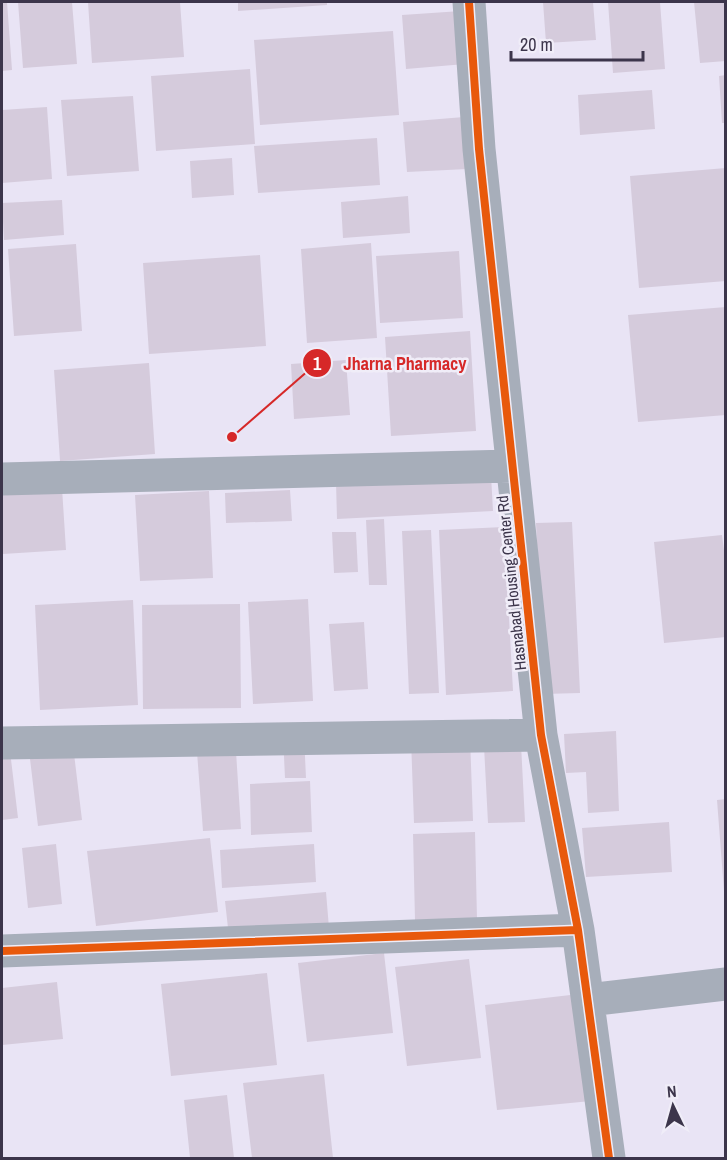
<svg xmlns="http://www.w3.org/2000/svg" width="727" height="1160" font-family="'Archivo Narrow',sans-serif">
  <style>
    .building { fill: #d5cbdc }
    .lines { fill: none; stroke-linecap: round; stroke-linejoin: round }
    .street { stroke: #a7aeba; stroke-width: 33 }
    .cycleway-casing { stroke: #f0edf8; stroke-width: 11 }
    .cycleway { stroke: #e8590c; stroke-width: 8 }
    .labels { text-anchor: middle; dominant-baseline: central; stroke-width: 5; stroke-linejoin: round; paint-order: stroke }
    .street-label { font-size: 16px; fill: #3c354b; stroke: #f0edf8 }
    .leader { fill: none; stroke: #d62828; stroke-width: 2 }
    .callout-dot { fill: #d62828; stroke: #f0edf8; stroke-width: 2 }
    .mark-label { font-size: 18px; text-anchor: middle; font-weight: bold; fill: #fff }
    .callout-label { font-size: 18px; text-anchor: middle; font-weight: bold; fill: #d62828; stroke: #f0edf8; stroke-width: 5; stroke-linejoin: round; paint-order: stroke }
  </style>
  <rect width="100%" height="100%" fill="#e9e4f5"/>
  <!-- building -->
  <path class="building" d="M2,2H7L12,70L2,71Z
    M18,2H72L77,64L23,68Z
    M88,2H180L184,57L92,63Z
    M238,2H327V5L238,11Z
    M543,2H593L596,40L546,43Z
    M608,2H660L665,69L613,73Z
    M694,2H726V61L700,63Z
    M461,11L465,64L406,69L402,15Z
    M393,31L399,115L260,125L254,40Z
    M250,69L255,144L156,151L151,76Z
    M726,75V123H722L719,76Z
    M652,90L655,129L580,135L578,95Z
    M133,96L139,171L67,176L61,100Z
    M47,107L52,179L2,183V110Z
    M464,117L467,169L407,172L403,122Z
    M377,138L380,185L258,193L254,146Z
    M232,158L234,195L192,198L190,161Z
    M726,168V281L639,288L630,176Z
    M408,196L410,233L343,238L341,202Z
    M62,200L64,235L4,240L2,203Z
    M371,243L377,338L307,343L301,249Z
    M76,244L82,331L14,336L8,249Z
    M459,251L463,318L380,323L376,256Z
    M260,255L266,346L149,354L143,263Z
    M726,307V415L638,422L628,315Z
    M470,331L476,431L391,436L385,337Z
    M346,360L350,415L294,419L291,364Z
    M149,363L155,454L60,461L54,370Z
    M491,475L493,511L337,519L336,482Z
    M62,488L66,550L3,554L2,493Z
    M290,490L292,521L226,523L225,493Z
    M209,491L213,578L140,581L135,495Z
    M384,519L387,585H369L366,520Z
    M572,522L580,693L544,694L536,523Z
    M504,527L513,691L446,695L439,530Z
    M431,530L439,693L409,694L402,531Z
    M332,532H356L358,572L334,573Z
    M722,535L726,566V637L664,643L654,542Z
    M308,599L313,701L253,704L248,602Z
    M133,600L138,705L40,710L35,605Z
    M240,604L241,708L143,709L142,605Z
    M364,622L368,689L334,691L329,624Z
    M616,731L619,811L588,813L586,772L566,773L564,734Z
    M283,735H304L306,778H285Z
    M235,736L241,829L203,831L196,739Z
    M72,737L82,820L38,826L28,742Z
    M470,737L473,821L414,823L411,739Z
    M521,744L525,822L488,823L484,746Z
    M10,751L18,818L2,820V752Z
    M310,781L312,832L251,835L250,784Z
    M726,799V891H724L717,800Z
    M669,822L672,872L586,877L582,828Z
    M475,832L477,919L415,920L413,834Z
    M210,838L218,912L96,926L87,851Z
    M56,844L62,904L28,908L22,848Z
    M314,844L316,882L222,888L220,850Z
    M326,892L329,928L229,937L225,901Z
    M384,953L393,1033L307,1042L298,963Z
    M469,959L481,1058L407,1066L395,967Z
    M267,973L277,1065L171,1076L161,984Z
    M57,982L63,1039L2,1045V988Z
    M579,994L591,1101L497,1110L485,1005Z
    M324,1074L333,1158H252L243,1083Z
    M227,1095L234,1158H190L184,1100Z"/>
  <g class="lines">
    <!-- street -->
    <path class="street" d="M469,2L479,149L541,735L578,930L609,1158
      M2,479L512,466
      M2,743L541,735
      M2,951L578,930
      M588,1000L726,984"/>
    <!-- cycleway casing -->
    <g class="cycleway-casing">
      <path id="cycleway" d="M469,2L479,149L541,735L578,930L609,1158
        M2,951L578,930"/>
    </g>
    <!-- cycleway -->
    <use href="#cycleway" class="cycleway"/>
  </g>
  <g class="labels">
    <!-- street labels -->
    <g class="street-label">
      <text transform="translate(511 583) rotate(-96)">Hasnabad Housing Center Rd</text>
    </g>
  </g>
  <!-- callouts -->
  <path class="leader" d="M232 437L317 363"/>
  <g class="callout-dot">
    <circle cx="232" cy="437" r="6"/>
    <circle cx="317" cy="363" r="15"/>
  </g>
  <g class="mark-label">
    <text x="317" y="370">1</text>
  </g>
  <g class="callout-label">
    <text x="405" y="370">Jharna Pharmacy</text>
  </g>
  <!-- border -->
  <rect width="727" height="1160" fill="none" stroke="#3c354b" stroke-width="6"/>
  <!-- north arrow -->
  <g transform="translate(673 1106) rotate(355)" stroke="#f0edf8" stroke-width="4.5" paint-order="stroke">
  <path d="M0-4.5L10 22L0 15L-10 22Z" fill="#3c354b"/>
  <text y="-9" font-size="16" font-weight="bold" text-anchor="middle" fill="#3c354b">N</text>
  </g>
  <!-- scale -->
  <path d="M511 51v9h132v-9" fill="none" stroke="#3c354b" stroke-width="3"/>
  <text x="520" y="51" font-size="18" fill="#3c354b" stroke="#f0edf8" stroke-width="4.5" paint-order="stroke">20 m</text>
</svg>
